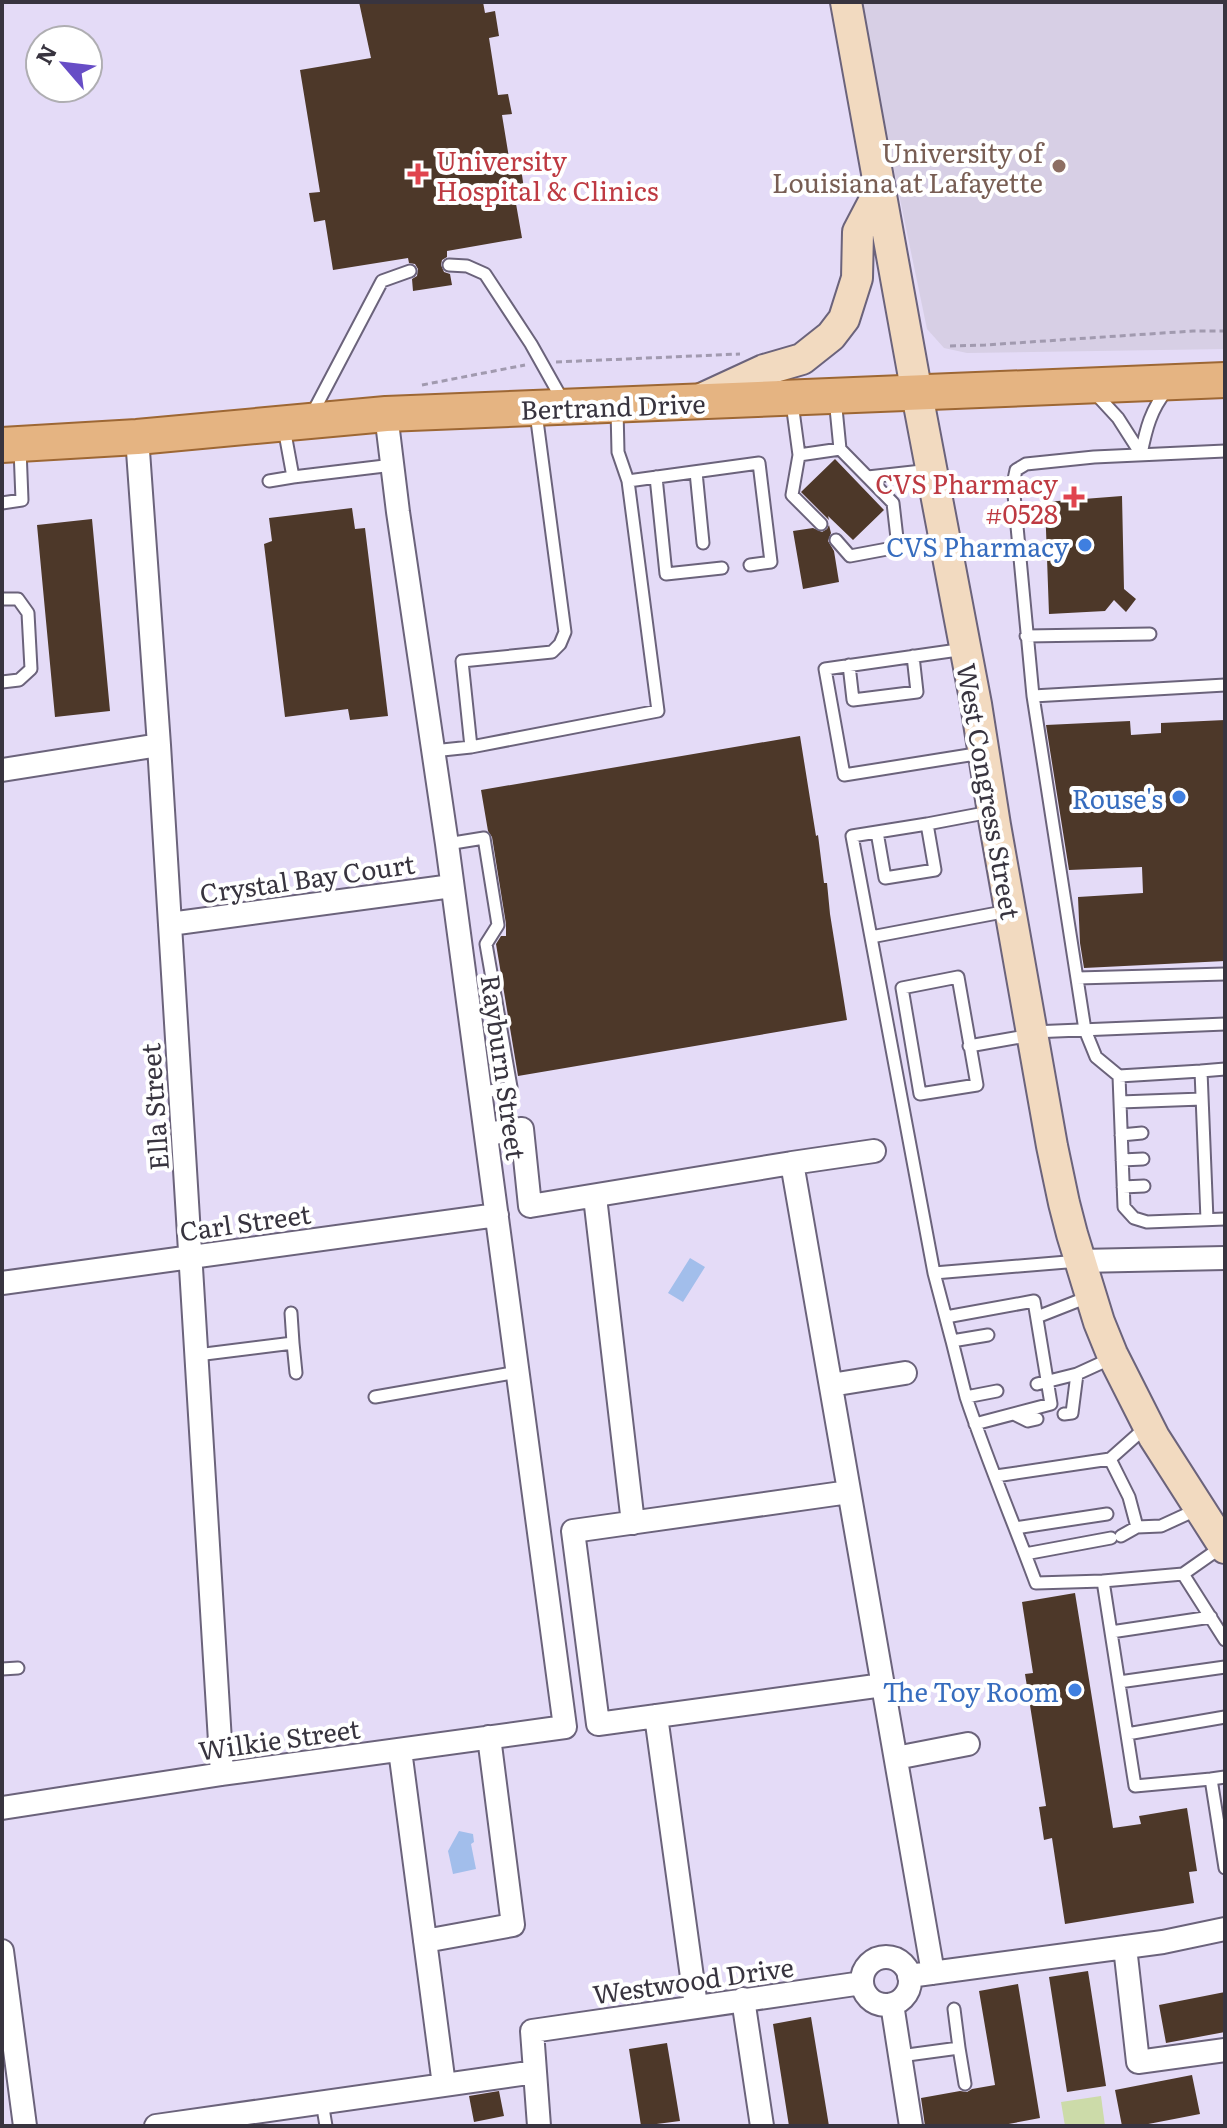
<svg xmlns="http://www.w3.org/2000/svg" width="1227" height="2128" font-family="Literata,serif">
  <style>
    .education { fill: #d7cfe5 }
    .green { fill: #ccdba9 }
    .water { fill: #a2beeb }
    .building { fill: #4d3829 }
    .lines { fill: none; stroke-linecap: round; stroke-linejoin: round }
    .lane-casing { stroke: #6b637b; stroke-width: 15 }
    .street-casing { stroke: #6b637b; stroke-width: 26 }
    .secondary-casing { stroke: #6b637b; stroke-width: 34 }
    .primary-casing { stroke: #9d6734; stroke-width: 38 }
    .path { stroke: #a19aaf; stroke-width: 3; stroke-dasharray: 6 4; stroke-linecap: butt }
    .lane { stroke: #fff; stroke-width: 11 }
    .street { stroke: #fff; stroke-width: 22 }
    .secondary { stroke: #f2dac0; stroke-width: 30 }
    .primary { stroke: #e5b482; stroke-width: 34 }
    .education-dot { fill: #8d6e63; stroke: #fff; stroke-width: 3 }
    .health-dot { fill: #e0444e; stroke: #fff; stroke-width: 3 }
    .shop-dot { fill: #3f7fe0; stroke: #fff; stroke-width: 3 }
    .labels { text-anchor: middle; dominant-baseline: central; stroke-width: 8; stroke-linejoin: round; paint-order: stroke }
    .education-label { font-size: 26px; fill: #785e54; stroke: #fff; text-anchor: end }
    .health-label { font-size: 26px; fill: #be3a42; stroke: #fff; text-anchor: start }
    .street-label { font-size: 26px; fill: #38343f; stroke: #fff }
    .shop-label { font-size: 26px; fill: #366cbe; stroke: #fff; text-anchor: end }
  </style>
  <rect width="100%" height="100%" fill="#e4dbf7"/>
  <!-- education -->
  <path class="education" d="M859,2H1225V349L967,353L944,348L927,329Z"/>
  <!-- green -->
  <path class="green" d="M1101,2096L1105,2126H1065L1061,2102Z"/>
  <!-- water -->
  <path class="water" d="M690,1258L705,1267L683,1302L668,1293Z
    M459,1831L473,1834L474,1842L471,1844L476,1869L453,1874L448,1851Z"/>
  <!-- building -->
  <path class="building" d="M359,2H483L485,13L495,11L499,36L489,38L498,95L508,94L512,114L502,115L511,170L521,168L525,196L515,198L522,238L447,251V257L442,260L441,265L444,272L450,274L452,285L413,291L412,279L417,276L418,269L415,264L409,263L408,258L333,270L325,220L314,222L309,193L320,192L300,70L371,58Z
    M835,459L884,510L853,540L828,516L829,520L801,492Z
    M1122,496L1124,589L1136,599L1126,612L1114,600L1105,611L1049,614L1045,502Z
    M352,508L355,529L365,528L388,716L350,720L348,709L285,717L264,544L272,541L269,518Z
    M92,519L110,711L55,717L37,525Z
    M829,525L831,533L828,541L834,551L839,582L803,589L793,531L813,528L822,532L827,529Z
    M1225,720V961L1084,968L1080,943L1078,897L1143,893L1142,867L1069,870L1046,725L1130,721L1131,735L1161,733V723Z
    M800,736L816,836L818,835L824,883H827L830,914L847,1020L518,1076L496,944L501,936H506V924L492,837L488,831L481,790Z
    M1075,1593L1113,1828L1141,1824L1139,1816L1187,1808L1197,1871L1189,1872L1194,1903L1065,1924L1052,1838L1044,1840L1039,1807L1046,1806L1025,1674L1033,1673L1022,1602Z
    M1088,1971L1106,2086L1067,2092L1049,1977Z
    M1018,1984L1040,2118L998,2126H925L921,2098L960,2091L967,2092L972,2089L995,2085L979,1991Z
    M1225,1992V2032L1166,2043L1159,2005Z
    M811,2017L829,2126H789L773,2024Z
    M667,2043L680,2121L641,2126L629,2049Z
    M1192,2075L1200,2114L1138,2126H1122L1115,2090Z
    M499,2091L504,2116L474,2122L469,2096Z"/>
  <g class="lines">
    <!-- lane casing -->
    <g class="lane-casing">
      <path id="lane" d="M449,265L467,266L485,274L531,344L563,401
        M1094,392L1118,418L1141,454
        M835,398L840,449
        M792,403L799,455L840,449L893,503L898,547L942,543
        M617,409L618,452L628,481L759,463L771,562L750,565
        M312,414L382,281L410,271
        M284,428L293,477L393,465
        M1225,451L1094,457L1026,464L1016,470L1013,484L1033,696L1225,685
        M1141,454C1146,429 1151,409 1167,390
        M799,455L792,495L821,524
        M696,472L703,543
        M656,477L666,574L722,568
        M868,477L931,470
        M269,481L293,477
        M2,503L22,500L20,449
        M836,540L850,556L898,547
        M2,599H18L28,613L31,669L19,680L2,682
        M1026,636L1150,634
        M965,649L825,669L844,775L982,753
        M849,665L853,700L917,692L913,656
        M1033,696L1085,1030L1096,1057L1119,1076L1124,1207L1134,1218L1147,1222L1225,1219
        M471,747L658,711L628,481
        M433,751L471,747L462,661L552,652L560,644L565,632L536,413
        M927,824L877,832L885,878L935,870L927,824L990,812
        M877,832L852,836L934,1273L1079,1261
        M447,844L484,838L498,925L486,944L511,1087L480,1093
        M871,937L1008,911
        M958,977L977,1085L920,1094L902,988Z
        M1077,978L1225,974
        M1032,1032L1225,1024
        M969,1046L1032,1035
        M1201,1071L1225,1069
        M1119,1076L1201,1071L1207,1220
        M1120,1102L1202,1099
        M1121,1135L1142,1133
        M1122,1160L1143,1159
        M1123,1187L1144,1186
        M934,1273L952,1341
        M946,1317L1034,1301L1051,1404L975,1424
        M1037,1317L1088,1297
        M988,1335L952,1341L966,1397L997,1391
        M293,1343L296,1373
        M197,1355L293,1343L291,1313
        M1037,1384L1077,1374L1112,1358
        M375,1397L518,1372
        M966,1397C987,1460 1013,1521 1036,1583L1103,1581
        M1014,1414L1028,1421L1037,1419
        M1064,1414L1072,1413L1077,1374
        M1110,1459L1129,1497L1137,1527
        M996,1476L1110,1459L1146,1427
        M1015,1528L1107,1514
        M1121,1536L1137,1527L1161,1526L1198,1509
        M1223,1546L1183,1574L1225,1640
        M1025,1554L1111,1538
        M1183,1574L1103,1581L1135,1786L1211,1779
        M1111,1632L1211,1617
        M2,1669L18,1668
        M1119,1682L1225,1667
        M1127,1734L1225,1717
        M1225,1777L1211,1779L1225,1868
        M954,2009L959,2048
        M900,2056L959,2048L965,2084
        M322,2102L326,2126"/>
    </g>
    <!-- street casing -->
    <g class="street-casing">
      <path id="street" d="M137,437L159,745L222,1774
        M2,770L159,745
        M170,924L452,886
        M486,1134L522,1129L530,1206L792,1163
        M874,1151L792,1163L933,1973
        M595,1197L633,1523
        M1080,1261L1225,1258
        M2,1283L497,1215
        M831,1385L905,1373
        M849,1492L573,1531L598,1724L883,1685
        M656,1716L696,2006
        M400,1750L444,2085
        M896,1758L968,1744
        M2,1808L222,1774L565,1727L447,844L398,512L386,414
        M425,1941L513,1925L489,1737
        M1125,1947L1138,2062L1225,2050
        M2,1951L25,2126
        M862 1981a24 24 0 1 1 48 0a24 24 0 1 1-48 0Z
        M909,1976L1163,1942L1225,1929
        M743,1999L762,2126
        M892,2004L911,2126
        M156,2126L535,2072
        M539,2126L532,2031L862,1983"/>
    </g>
    <!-- secondary casing -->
    <g class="secondary-casing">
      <path id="secondary" d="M846,2L917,394L976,704L995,825L1052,1146L1064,1203L1072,1234L1099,1322L1112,1354L1154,1437L1225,1548
        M699,400L764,370L802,359L831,336L844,319L857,278L858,232L880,190"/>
    </g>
    <!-- primary casing -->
    <g class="primary-casing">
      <path id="primary" d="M2,445L137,437L386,414L1225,380"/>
    </g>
    <!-- path -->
    <path class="path" d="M950,346L985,345L1193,331H1225
      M556,362L740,354
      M422,385L525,365"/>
    <!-- lane -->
    <use href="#lane" class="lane"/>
    <!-- street -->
    <use href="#street" class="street"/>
    <!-- secondary -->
    <use href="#secondary" class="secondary"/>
    <!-- primary -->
    <use href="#primary" class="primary"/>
  </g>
  <!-- markers -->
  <circle class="education-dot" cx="1059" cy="166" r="8"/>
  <g class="health-dot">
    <path d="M414 162h8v8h8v8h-8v8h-8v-8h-8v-8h8z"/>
    <path d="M1070 485h8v8h8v8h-8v8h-8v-8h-8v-8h8z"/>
  </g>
  <g class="shop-dot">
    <circle cx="1085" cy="545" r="8"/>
    <circle cx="1179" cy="797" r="8"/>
    <circle cx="1075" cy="1690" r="8"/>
  </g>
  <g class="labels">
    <!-- education labels -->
    <g class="education-label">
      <text x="1043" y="151">University of<tspan x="1043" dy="30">Louisiana at Lafayette</tspan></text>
    </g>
    <!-- health labels -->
    <g class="health-label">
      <text x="436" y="159">University<tspan x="436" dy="30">Hospital &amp; Clinics</tspan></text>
      <text x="1058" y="482" text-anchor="end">CVS Pharmacy<tspan x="1058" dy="30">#0528</tspan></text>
    </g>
    <!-- street labels -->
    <g class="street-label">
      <text transform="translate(613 405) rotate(-2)">Bertrand Drive</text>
      <text transform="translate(990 791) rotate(80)">West Congress Street</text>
      <text transform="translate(307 877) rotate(-8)">Crystal Bay Court</text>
      <text transform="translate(505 1067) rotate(82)">Rayburn Street</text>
      <text transform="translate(153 1107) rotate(-94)">Ella Street</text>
      <text transform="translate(245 1221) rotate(-8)">Carl Street</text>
      <text transform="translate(279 1738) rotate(-8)">Wilkie Street</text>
      <text transform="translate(693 1979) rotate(-8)">Westwood Drive</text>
    </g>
    <!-- shop labels -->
    <g class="shop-label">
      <text x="1069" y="545">CVS Pharmacy</text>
      <text x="1163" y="797">Rouse's</text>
      <text x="1059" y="1690">The Toy Room</text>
    </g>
  </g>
  <!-- border -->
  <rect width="1227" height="2128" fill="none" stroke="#38343f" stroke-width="8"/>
  <!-- north arrow -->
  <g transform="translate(64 64) rotate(298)"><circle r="38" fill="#ffffff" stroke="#afaeb2" stroke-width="2"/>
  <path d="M0-6L14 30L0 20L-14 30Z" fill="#674dc6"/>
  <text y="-12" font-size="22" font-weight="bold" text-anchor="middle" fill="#38343f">N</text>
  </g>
</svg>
